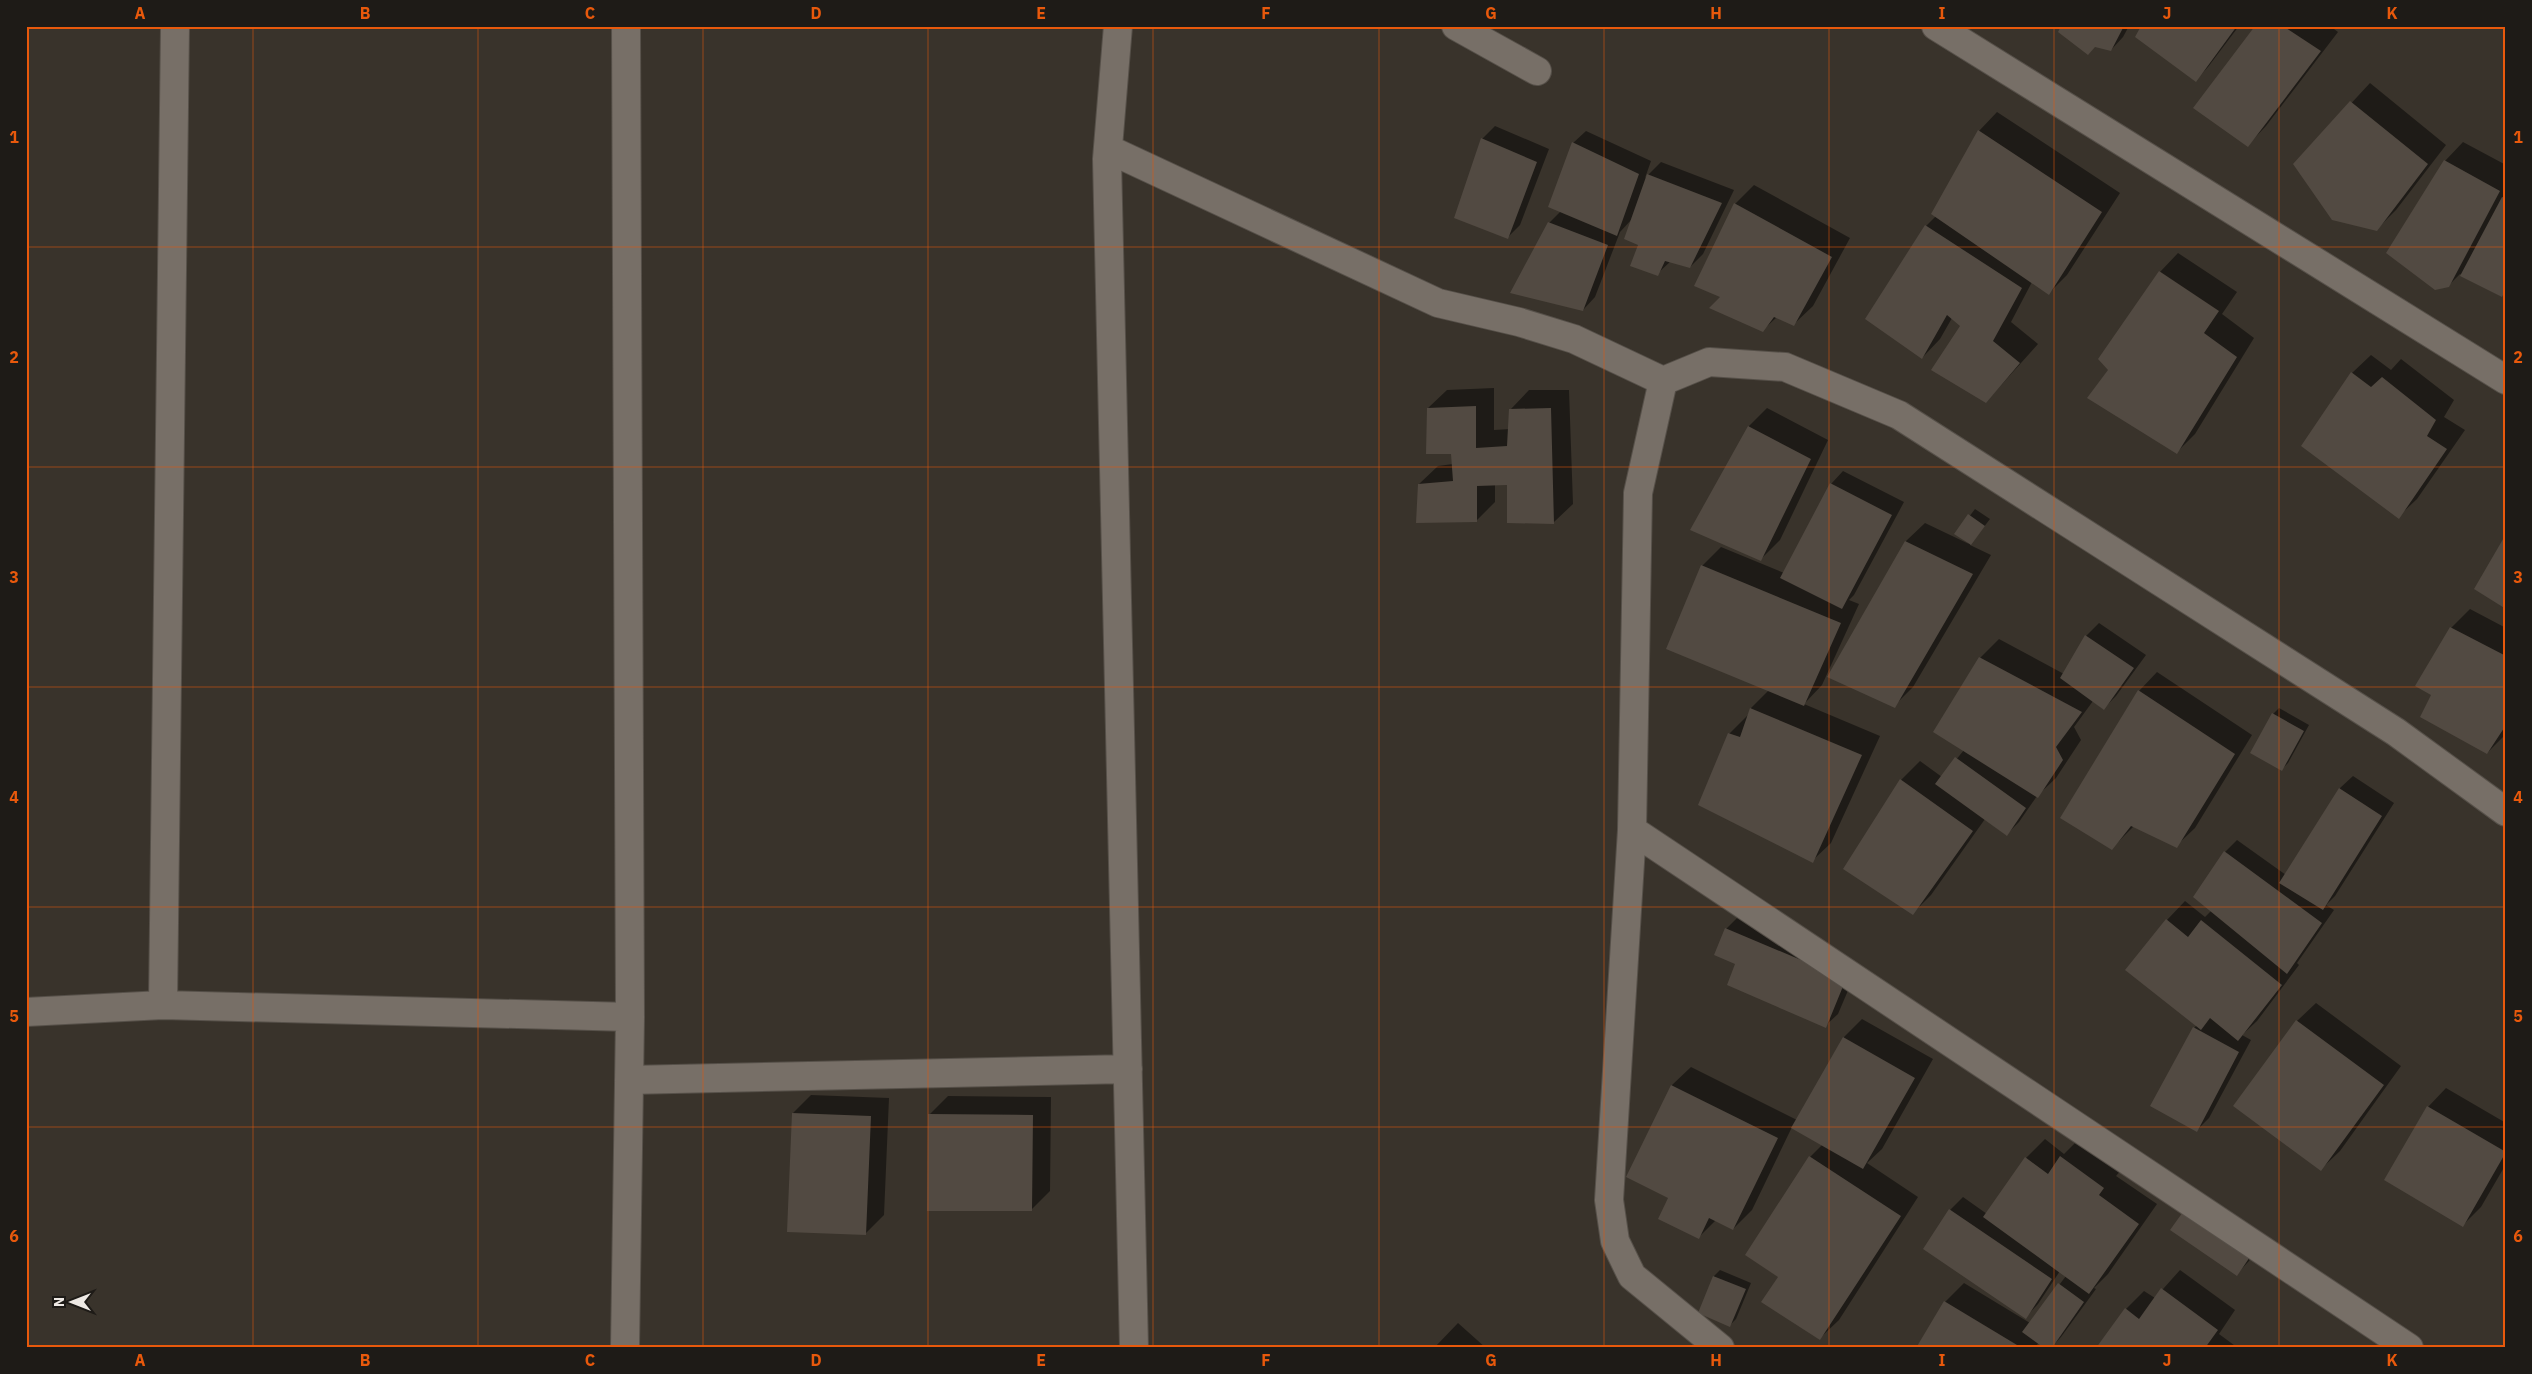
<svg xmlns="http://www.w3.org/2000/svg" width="2532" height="1374" font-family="'IBM Plex Sans',sans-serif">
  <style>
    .shadow { fill: #0007 }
    .building { fill: #524a42 }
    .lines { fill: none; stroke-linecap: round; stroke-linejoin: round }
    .minor-casing { stroke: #565049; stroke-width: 30 }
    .minor { stroke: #776f67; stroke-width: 28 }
    .grid { fill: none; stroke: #e8590c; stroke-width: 1; stroke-opacity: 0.55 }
    .neatline { fill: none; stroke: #e8590c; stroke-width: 2 }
    .grid-label { font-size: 16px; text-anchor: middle; font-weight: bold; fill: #e8590c }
  </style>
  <rect width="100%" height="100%" fill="#39332b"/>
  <!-- shadow -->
  <path class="shadow" d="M2063,26H2129L2123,37L2111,50Z
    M2142,26H2239L2208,67L2196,80Z
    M2256,26H2330L2338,32L2266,126L2248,145Z
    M2370,83L2446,145L2396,210L2377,229L2295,164Z
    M1997,112L2120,193L2067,275L2049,293L2032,282L2011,322L2038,344L1986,402L1962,326L1952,318L1940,339L1922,358L1926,226L1936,216L1979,131Z
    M1495,126L1549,149L1520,225L1508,237L1482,139Z
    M1586,131L1651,161L1645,178L1661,162L1734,190L1703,254L1690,267L1671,261L1657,274L1640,244L1632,219L1620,232L1595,297L1583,310L1549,223L1561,211L1573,143Z
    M2463,142L2506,165V291L2501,296L2460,274L2448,286L2445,161Z
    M1754,185L1850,238L1813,306L1794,324L1777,317L1763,330L1722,297L1735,204Z
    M2178,253L2237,292L2222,314L2254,338L2195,434L2176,453L2109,370L2160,272Z
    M2371,355L2391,370L2401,359L2454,400L2444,417L2465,430L2417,499L2398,517L2352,373Z
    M1494,388V430L1510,429L1511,409L1529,390H1569L1573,504L1554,522L1508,483L1495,484V502L1477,520L1419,484L1438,466L1453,464L1452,452L1428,408L1447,390Z
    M1767,408L1828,440L1780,540L1761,559L1749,426Z
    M1843,471L1904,502L1854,595L1849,600L1859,604L1822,685L1804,704L1880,736L1831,843L1812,861L1729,734L1748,715L1751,708L1769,690L1702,566L1721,547L1784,573L1831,484Z
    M1975,509L1990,519L1970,545L1991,555L1913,687L1894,706L1829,676L1906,541L1925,523L1969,544L1956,534Z
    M2470,609L2506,628V734L2487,753L2433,695L2417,686L2451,628Z
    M2099,623L2146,655L2116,696L2103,709L2093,701L2074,727L2081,740L2056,778L2037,796L2019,822L2006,835L1985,819L1931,895L1913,913L1845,869L1901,780L1920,761L1942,777L1964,750L1980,658L1999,639L2064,674L2086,636Z
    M2157,672L2252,735L2195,828L2176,846L2134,826L2112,848L2139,691Z
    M2279,708L2309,725L2288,763L2282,769L2273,714Z
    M2353,776L2394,803L2335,896L2326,905L2334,910L2297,963L2299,965L2257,1021L2242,1035L2251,1040L2209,1118L2197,1130L2194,1028L2197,1025L2167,920L2185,901L2205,917L2211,911L2225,852L2237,840L2286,875L2340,788Z
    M1739,916L1858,967L1838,1014L1825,1026L1737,964L1726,929Z
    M2316,1003L2401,1066L2340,1151L2321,1169L2297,1021Z
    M1862,1019L1933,1059L1882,1149L1867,1163L1918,1197L1839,1320L1820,1338L1779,1277L1747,1255L1810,1157L1823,1144L1792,1127L1752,1210L1733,1229L1716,1220L1698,1238L1669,1197L1628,1176L1672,1085L1691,1067L1797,1120L1844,1037Z
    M2446,1088L2506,1123V1164L2481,1207L2463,1225L2428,1107Z
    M811,1095L889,1098L884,1215L865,1234L793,1113Z
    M948,1096L1051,1097L1050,1191L1031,1210L929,1115Z
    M2045,1139L2064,1154L2079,1139L2122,1169L2116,1176L2157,1204L2108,1274L2094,1288L2096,1289L2061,1337L2051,1348L2039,1342L2035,1348H1918L1945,1302L1964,1283L2030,1323L2066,1276L2060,1271L2038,1304L2026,1317L1950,1210L1963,1197L1987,1214L2026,1158Z
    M2172,1229L2265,1238L2249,1261L2237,1274Z
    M1720,1270L1751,1283L1736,1319L1730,1325L1699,1312L1714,1276Z
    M2180,1270L2235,1310L2219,1334L2238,1348H2098L2126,1309L2144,1291L2155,1298Z
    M1458,1323L1486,1348H1434Z"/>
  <!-- building -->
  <path class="building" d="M2061,26H2124L2111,51L2095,47L2088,55L2058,32Z
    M2141,26H2237L2196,82L2135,37Z
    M2255,26H2283L2321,51L2248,147L2193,108Z
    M2350,101L2428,164L2377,231L2332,220L2293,164Z
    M1978,130L2102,212L2049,295L1931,214Z
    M1481,138L1537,162L1508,239L1454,218Z
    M1572,142L1639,174L1617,236L1548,207Z
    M2444,160L2500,191L2449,287L2435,290L2386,253Z
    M1647,174L1722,203L1690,268L1665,261L1658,276L1630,266L1638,245L1624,239Z
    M2502,197L2506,198V289L2502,297L2460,276Z
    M1734,203L1832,257L1794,326L1774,317L1763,332L1709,308L1720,297L1694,286Z
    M1548,222L1608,245L1583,311L1510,293Z
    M1925,225L2022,288L1993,341L2020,363L1986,403L1931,370L1960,326L1947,315L1922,359L1865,319Z
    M2159,271L2219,311L2204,333L2237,357L2177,454L2087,398L2108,370L2098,359Z
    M2351,372L2371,387L2382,377L2436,420L2427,436L2447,449L2399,519L2301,446Z
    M1476,406V448L1507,446L1509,409L1551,408L1554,524L1507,523V485L1477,486V522L1416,523L1418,484L1453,481L1451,454H1426L1427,408Z
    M1748,426L1811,459L1761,561L1690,530Z
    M1830,483L1892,515L1842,609L1780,578Z
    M1968,514L1985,526L1971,545L1954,534Z
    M2506,534V609L2474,589Z
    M1905,541L1973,574L1895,708L1827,677Z
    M1701,565L1841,623L1804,706L1666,649Z
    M2450,627L2506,656V725L2487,754L2420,717L2431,695L2415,686Z
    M2085,635L2134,668L2104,710L2060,678Z
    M1979,657L2082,712L2056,747L2063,760L2038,798L1933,732Z
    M2138,690L2235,754L2177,848L2131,826L2112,850L2060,818Z
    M1750,708L1862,755L1813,863L1698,805L1728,733L1740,737Z
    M2272,713L2304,731L2282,771L2250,753Z
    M1955,757L2026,808L2007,836L1935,784Z
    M1900,779L1973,831L1913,915L1843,869Z
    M2339,788L2382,816L2323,910L2279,883Z
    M2224,851L2322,923L2287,974L2193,897Z
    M2166,919L2188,937L2201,920L2282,985L2238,1041L2210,1018L2201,1030L2125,970Z
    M1725,928L1846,979L1826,1028L1727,985L1735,964L1714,955Z
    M2296,1020L2384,1085L2321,1171L2233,1106Z
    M2193,1027L2239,1052L2197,1132L2150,1106Z
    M1843,1037L1915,1078L1863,1169L1791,1128Z
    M1671,1085L1778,1138L1733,1230L1709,1218L1699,1239L1658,1219L1668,1198L1626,1177Z
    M2427,1106L2506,1152L2463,1227L2384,1180Z
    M792,1113L871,1116L866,1235L787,1232Z
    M928,1114L1033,1115L1032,1211H927Z
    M1809,1156L1901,1216L1820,1340L1761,1302L1778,1277L1745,1255Z
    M2060,1156L2104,1188L2099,1195L2139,1224L2089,1294L1983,1217L2025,1157L2048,1174Z
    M2188,1205L2254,1251L2237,1276L2170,1230Z
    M1949,1209L2052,1279L2026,1319L1923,1249Z
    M1713,1276L1746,1289L1730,1327L1698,1313Z
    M2058,1283L2084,1302L2052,1348H2044L2022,1332Z
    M2161,1288L2218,1330L2205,1348H2096L2125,1308L2139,1319Z
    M1944,1301L2022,1348H1916Z"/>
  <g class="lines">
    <!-- minor casing -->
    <g class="minor-casing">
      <path id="minor" d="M1118,26L1107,159L1134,1348
        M1456,26L1537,71
        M1936,26L2506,380
        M1108,149L1438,303L1519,322L1574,339L1663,381
        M1632,830L2409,1348
        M163,1005L175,26
        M26,1012L163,1005L630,1017
        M629,1080L1128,1069
        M625,1348L630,1017L626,26
        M1720,1348L1632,1276L1615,1241L1609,1200L1632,830L1638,493L1663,381L1709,362L1785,367L1899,415L2396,732L2506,812"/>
    </g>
    <!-- minor -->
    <use href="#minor" class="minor"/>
  </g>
  <!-- grid -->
  <path class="grid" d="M253,26V1348M478,26V1348M703,26V1348M928,26V1348M1153,26V1348M1379,26V1348M1604,26V1348M1829,26V1348M2054,26V1348M2279,26V1348M26,247H2506M26,467H2506M26,687H2506M26,907H2506M26,1127H2506"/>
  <!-- border -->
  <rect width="2532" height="1374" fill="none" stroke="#1e1b17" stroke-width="55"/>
  <!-- north arrow -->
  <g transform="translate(72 1302) rotate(270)" stroke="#1e1b17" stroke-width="4" paint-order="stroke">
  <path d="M0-4L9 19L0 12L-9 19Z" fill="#eee9e4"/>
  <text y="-8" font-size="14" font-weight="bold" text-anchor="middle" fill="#eee9e4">N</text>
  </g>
  <rect x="28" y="28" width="2476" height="1318" class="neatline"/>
  <g class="grid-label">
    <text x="140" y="19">A</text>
    <text x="365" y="19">B</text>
    <text x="590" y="19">C</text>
    <text x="816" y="19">D</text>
    <text x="1041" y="19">E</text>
    <text x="1266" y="19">F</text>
    <text x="1491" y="19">G</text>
    <text x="1716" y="19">H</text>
    <text x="1942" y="19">I</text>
    <text x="2167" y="19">J</text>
    <text x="2392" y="19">K</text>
    <text x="14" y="143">1</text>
    <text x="2518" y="143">1</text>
    <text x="14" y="363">2</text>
    <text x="2518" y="363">2</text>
    <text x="14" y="583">3</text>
    <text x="2518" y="583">3</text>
    <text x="14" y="803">4</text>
    <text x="2518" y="803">4</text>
    <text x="14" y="1022">5</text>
    <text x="2518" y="1022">5</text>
    <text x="14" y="1242">6</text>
    <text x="2518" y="1242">6</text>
    <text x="140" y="1366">A</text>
    <text x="365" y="1366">B</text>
    <text x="590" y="1366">C</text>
    <text x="816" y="1366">D</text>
    <text x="1041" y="1366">E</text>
    <text x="1266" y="1366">F</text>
    <text x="1491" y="1366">G</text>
    <text x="1716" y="1366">H</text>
    <text x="1942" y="1366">I</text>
    <text x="2167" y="1366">J</text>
    <text x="2392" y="1366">K</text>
  </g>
</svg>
